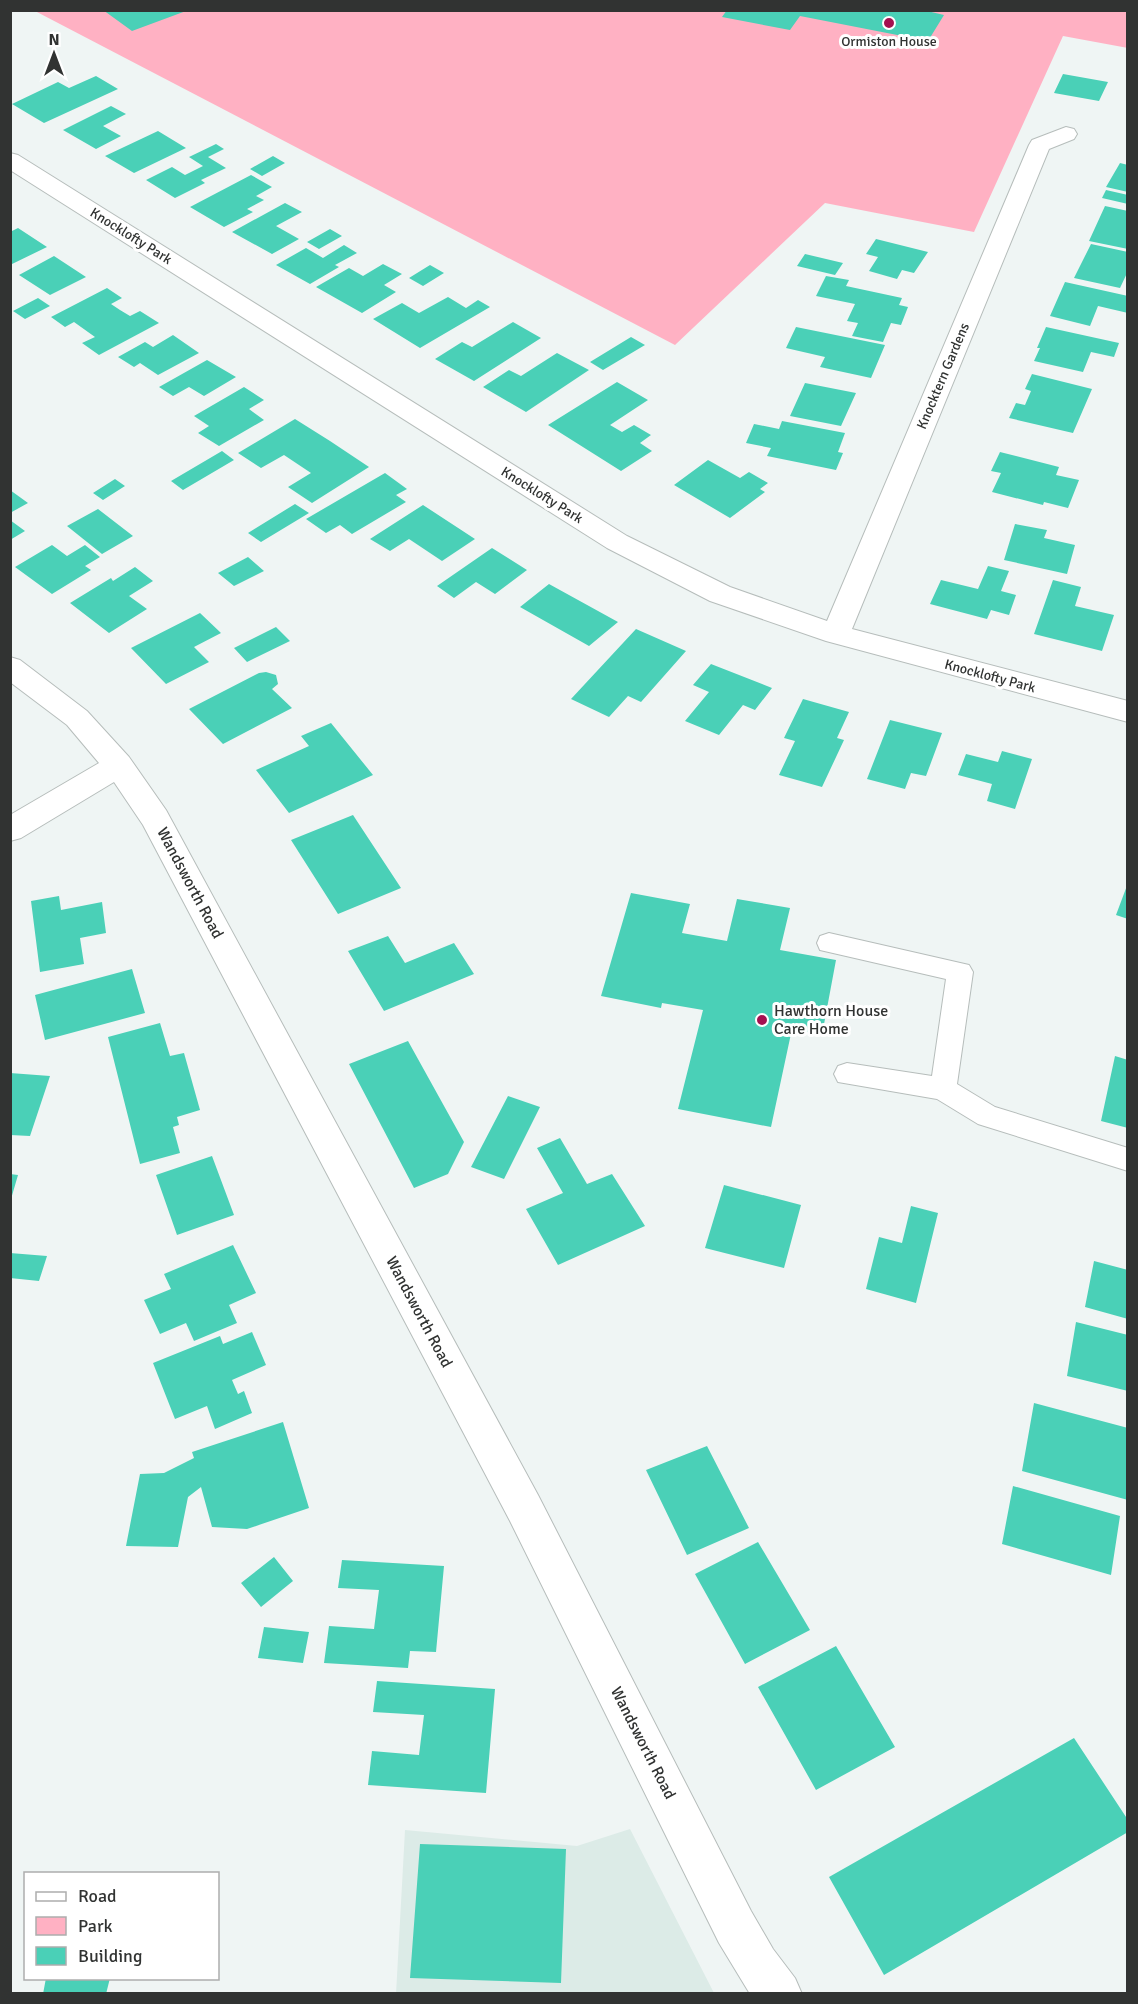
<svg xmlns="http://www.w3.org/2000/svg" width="1138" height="2004" font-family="Signika,sans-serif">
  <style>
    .built { fill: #dcebe7 }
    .green { fill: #ffb1c3 }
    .building { fill: #4ad0b7 }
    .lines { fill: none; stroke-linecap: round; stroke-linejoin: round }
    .lane-casing { stroke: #b6bdbb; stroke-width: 2 }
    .street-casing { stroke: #b6bdbb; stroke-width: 2 }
    .lane { fill: #fff; fill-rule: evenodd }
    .street { fill: #fff; fill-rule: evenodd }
    .poi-dot { fill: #a41050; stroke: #fff; stroke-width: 2 }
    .labels { text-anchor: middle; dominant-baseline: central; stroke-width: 6; stroke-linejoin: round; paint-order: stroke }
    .far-poi-label { font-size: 14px; fill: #313332; stroke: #fff }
    .far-street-label { font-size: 14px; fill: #313332; stroke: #fff }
    .street-label { font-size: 16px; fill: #313332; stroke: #fff }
    .poi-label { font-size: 16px; fill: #313332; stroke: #fff; text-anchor: start }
  </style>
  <rect width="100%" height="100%" fill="#eff5f4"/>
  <!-- built -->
  <path class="built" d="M630,1829L714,1993L396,1994L405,1830L577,1846Z"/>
  <!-- green -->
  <path class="green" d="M1127,10L1128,48L1063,36L974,232L825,203L675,345L35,11Z"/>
  <!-- building -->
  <path class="building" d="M103,10H186V11L132,31Z
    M727,10H923L944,15L928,41L800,16L790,30L722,17Z
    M1063,74L1108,82L1099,101L1054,93Z
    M96,76L118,89L44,123L12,104L58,82L69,88Z
    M111,106L126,114L103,126L121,136L96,149L63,130Z
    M158,131L186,148L134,173L105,156Z
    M216,144L224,149L208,157L226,168L201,180L205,183L175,198L146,180L172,167L185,175L203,166L189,157Z
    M273,156L285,163L262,176L250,169Z
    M1120,163L1128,165V192L1106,187Z
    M251,175L272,187L256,196L264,200L247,209L253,212L224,227L190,207Z
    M1106,190L1128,195V204L1102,198Z
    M285,203L302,212L276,226L299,239L272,254L232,232Z
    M1105,206L1128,211V249L1089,241Z
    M18,228L47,247L10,265V232Z
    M330,229L342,236L319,249L307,242Z
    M876,239L928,252L914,273L902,270L897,279L869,271L878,257L866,254Z
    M1091,244L1128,252V271L1120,288L1074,278Z
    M344,245L357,253L335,265L339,267L310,284L276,265L306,248L323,258Z
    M805,254L843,263L835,275L797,266Z
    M54,256L86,277L50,295L19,275Z
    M383,264L402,274L384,285L396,292L362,313L316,287L349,268L363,276Z
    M430,265L444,273L423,286L409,278Z
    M826,276L849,280L846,286L902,298L899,305L908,307L901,325L891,323L883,342L852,336L858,323L847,321L855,304L816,296Z
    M1065,282L1128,296V313L1098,306L1090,326L1050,316Z
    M107,288L122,298L111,304L120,310L130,316L140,311L159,323L99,355L82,343L95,337L74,322L65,327L51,317Z
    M448,297L466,308L478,300L490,307L420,348L373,319L402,303L419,313Z
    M38,298L50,306L25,319L13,311Z
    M513,322L541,338L474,381L435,359L462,342L472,347Z
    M796,327L885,345L871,378L820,367L825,357L786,348Z
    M1046,327L1119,343L1114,357L1091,352L1083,372L1034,361L1040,348H1037Z
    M173,335L199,353L158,375L140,363L134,367L118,357L145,342L153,347Z
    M631,337L645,345L603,370L590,362Z
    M557,353L589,370L526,412L483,387L509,370L521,376Z
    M207,360L236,377L204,396L189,387L173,396L159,387Z
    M1032,374L1092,389L1073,433L1009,418L1016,403L1025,405L1031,391L1025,389Z
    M617,382L648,400L610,425L622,432L634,425L651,435L640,443L652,451L621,471L548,425Z
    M805,383L856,393L841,426L790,416Z
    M244,387L264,400L249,409L264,420L219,446L198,433L209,426L194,416Z
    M295,419L330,441L369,467L312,503L288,487L311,473L284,455L261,468L238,453Z
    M782,421L845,433L838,452L843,453L836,470L767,456L771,448L746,443L754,424L779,429Z
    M222,451L234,460L183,490L171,481Z
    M1000,452L1059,467L1056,475L1079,480L1068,508L1044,502L1043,505L992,492L1001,473L991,471Z
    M708,460L740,478L749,472L768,483L760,489L765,492L730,518L674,485Z
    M385,473L407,489L396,495L406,502L352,534L340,525L326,533L306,519Z
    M115,479L125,486L103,500L93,493Z
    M10,490L28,503L10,513Z
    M295,504L309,513L261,542L248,533Z
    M423,505L475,539L442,561L409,539L390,551L370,539Z
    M98,509L133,536L102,554L67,526Z
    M10,520L25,531L10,540Z
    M1015,524L1047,530L1044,538L1075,545L1067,574L1004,560Z
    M52,545L67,556L85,545L100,557L85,566L91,570L52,594L15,567Z
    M492,548L527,570L495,594L476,582L454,598L437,586Z
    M248,557L264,571L234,586L218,573Z
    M988,566L1009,571L1001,591L1016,595L1009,615L991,610L987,619L930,604L941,580L978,589Z
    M135,567L153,581L129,596L147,609L109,633L70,603L111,578L113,581Z
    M1053,580L1081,587L1075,606L1114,615L1102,651L1034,634Z
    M549,584L618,622L589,646L520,607Z
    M200,613L221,633L194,647L209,662L166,684L131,648Z
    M276,627L290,641L247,662L234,648Z
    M636,629L686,651L641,702L628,696L609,717L571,699Z
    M711,664L772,688L755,710L743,705L719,735L685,721L709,692L693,685Z
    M266,672L276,675L278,684L272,689L292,708L223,744L189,709L259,673Z
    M803,699L849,712L837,738L844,740L822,787L779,775L795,741L784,738Z
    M890,720L942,733L926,776L911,773L905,789L867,779Z
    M331,723L373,775L289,813L256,770L309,746L301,736Z
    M1002,751L1032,759L1015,809L987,801L992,784L958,775L966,754L998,762Z
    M353,815L401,888L338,914L291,840Z
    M1128,883V919L1116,915Z
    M631,893L690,904L682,933L727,941L737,899L790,908L780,950L836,960L822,1035L792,1029L771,1127L678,1109L703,1010L662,1003L661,1008L601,996Z
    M59,896L61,910L102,902L106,933L80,938L84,964L40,972L31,901Z
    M388,936L405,963L454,943L474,974L384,1011L348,951Z
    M132,969L145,1013L45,1040L35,995Z
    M160,1023L170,1056L184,1053L200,1110L177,1117L179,1125L173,1127L180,1153L140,1164L108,1037Z
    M408,1041L464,1142L448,1174L414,1188L349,1064Z
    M1115,1056L1128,1060V1128L1101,1121Z
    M10,1073L50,1076L30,1136L10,1135Z
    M508,1096L540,1107L504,1179L471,1167Z
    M560,1138L587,1184L612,1174L645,1226L558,1265L526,1209L563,1193L537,1148Z
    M212,1156L234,1215L177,1235L156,1175Z
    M10,1174L18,1175L11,1199H10Z
    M724,1185L801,1205L784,1268L705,1248Z
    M911,1206L938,1213L916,1303L866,1289L879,1237L902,1243Z
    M233,1245L256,1293L229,1305L237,1323L194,1341L186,1323L160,1334L144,1300L171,1289L164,1274Z
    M10,1253L47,1256L39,1281L10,1278Z
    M1094,1261L1128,1270V1319L1085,1307Z
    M1076,1322L1128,1335V1391L1067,1376Z
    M252,1332L266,1365L232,1380L238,1394L244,1391L252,1413L215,1429L207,1406L175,1419L153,1363L220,1336L223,1344Z
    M1034,1403L1128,1428V1500L1022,1471Z
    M283,1422L309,1508L247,1529L212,1527L201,1487L188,1497L178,1547L126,1546L140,1474L164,1473L194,1458L192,1452Z
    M707,1446L749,1528L687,1555L646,1470Z
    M1013,1486L1120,1516L1111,1575L1002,1544Z
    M758,1542L810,1630L745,1664L695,1574Z
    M274,1557L293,1581L261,1607L241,1583Z
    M342,1560L444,1566L436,1652L410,1651L408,1668L324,1663L329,1626L374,1629L379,1590L338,1588Z
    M264,1627L309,1632L303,1663L258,1658Z
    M836,1646L895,1747L816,1790L758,1687Z
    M377,1681L495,1689L486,1793L368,1785L372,1751L419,1755L424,1715L373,1712Z
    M1074,1738L1128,1820V1832L884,1975L829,1877Z
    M420,1844L566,1849L561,1983L410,1978Z
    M46,1978H110L106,1994H43Z"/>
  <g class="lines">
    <!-- lane casing -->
    <g class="lane-casing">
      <path id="lane" d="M829,933L969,965L973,972L957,1084L995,1107L1128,1148V1171L978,1124L937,1099L838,1082L834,1074L838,1066L847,1063L932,1076L946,979L820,950L817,943L820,936Z"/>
    </g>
    <!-- street casing -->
    <g class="street-casing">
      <path id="street" d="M1066,127L1074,129L1077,134L1074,139L1049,149L852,629L1128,701V722L826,641L710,601L607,548L10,170V153L18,155L627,536L730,587L827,621L1029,145L1032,140Z
        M10,657L20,660L87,711L129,757L166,810L538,1495L751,1911L773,1949L795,1978L802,1994H750L719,1943L510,1521L143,825L114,782L21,838L10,841V815L99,763L67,725L10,682Z"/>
    </g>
    <!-- lane -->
    <use href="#lane" class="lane"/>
    <!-- street -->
    <use href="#street" class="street"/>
  </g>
  <!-- markers -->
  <g class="poi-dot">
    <circle cx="889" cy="23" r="6"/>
    <circle cx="762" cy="1020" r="6"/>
  </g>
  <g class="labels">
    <!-- far-poi labels -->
    <g class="far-poi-label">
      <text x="889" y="41">Ormiston House</text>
    </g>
    <!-- far-street labels -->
    <g class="far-street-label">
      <text transform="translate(131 236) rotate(32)">Knocklofty Park</text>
      <text transform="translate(943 376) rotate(-67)">Knocktern Gardens</text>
      <text transform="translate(542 495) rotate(32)">Knocklofty Park</text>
      <text transform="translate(990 676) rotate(15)">Knocklofty Park</text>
    </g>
    <!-- street labels -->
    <g class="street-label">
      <text transform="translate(190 883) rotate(62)">Wandsworth Road</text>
      <text transform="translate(419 1312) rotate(62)">Wandsworth Road</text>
      <text transform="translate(643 1743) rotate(63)">Wandsworth Road</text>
    </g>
    <!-- poi labels -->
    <g class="poi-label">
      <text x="774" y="1011">Hawthorn House<tspan x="774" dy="18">Care Home</tspan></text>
    </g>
  </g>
  <!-- border -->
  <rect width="1138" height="2004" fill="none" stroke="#313332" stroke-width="24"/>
  <!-- legend -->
  <rect x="24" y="1872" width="195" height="108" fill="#ffffff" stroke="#adadad" stroke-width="1.5"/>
  <rect x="36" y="1892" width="30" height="9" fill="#ffffff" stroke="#adadad" stroke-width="1.5"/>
  <text x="78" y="1902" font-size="18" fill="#313332">Road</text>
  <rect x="36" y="1917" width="30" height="18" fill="#ffb1c3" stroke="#adadad" stroke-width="1.5"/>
  <text x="78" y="1932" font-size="18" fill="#313332">Park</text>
  <rect x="36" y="1947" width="30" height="18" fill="#4ad0b7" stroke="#adadad" stroke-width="1.5"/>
  <text x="78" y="1962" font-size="18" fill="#313332">Building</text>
  <!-- north arrow -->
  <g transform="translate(54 54)" stroke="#ffffff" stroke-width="4.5" paint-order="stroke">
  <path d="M0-4.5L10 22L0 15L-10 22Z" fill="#313332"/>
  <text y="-9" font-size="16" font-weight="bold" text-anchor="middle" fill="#313332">N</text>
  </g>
</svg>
